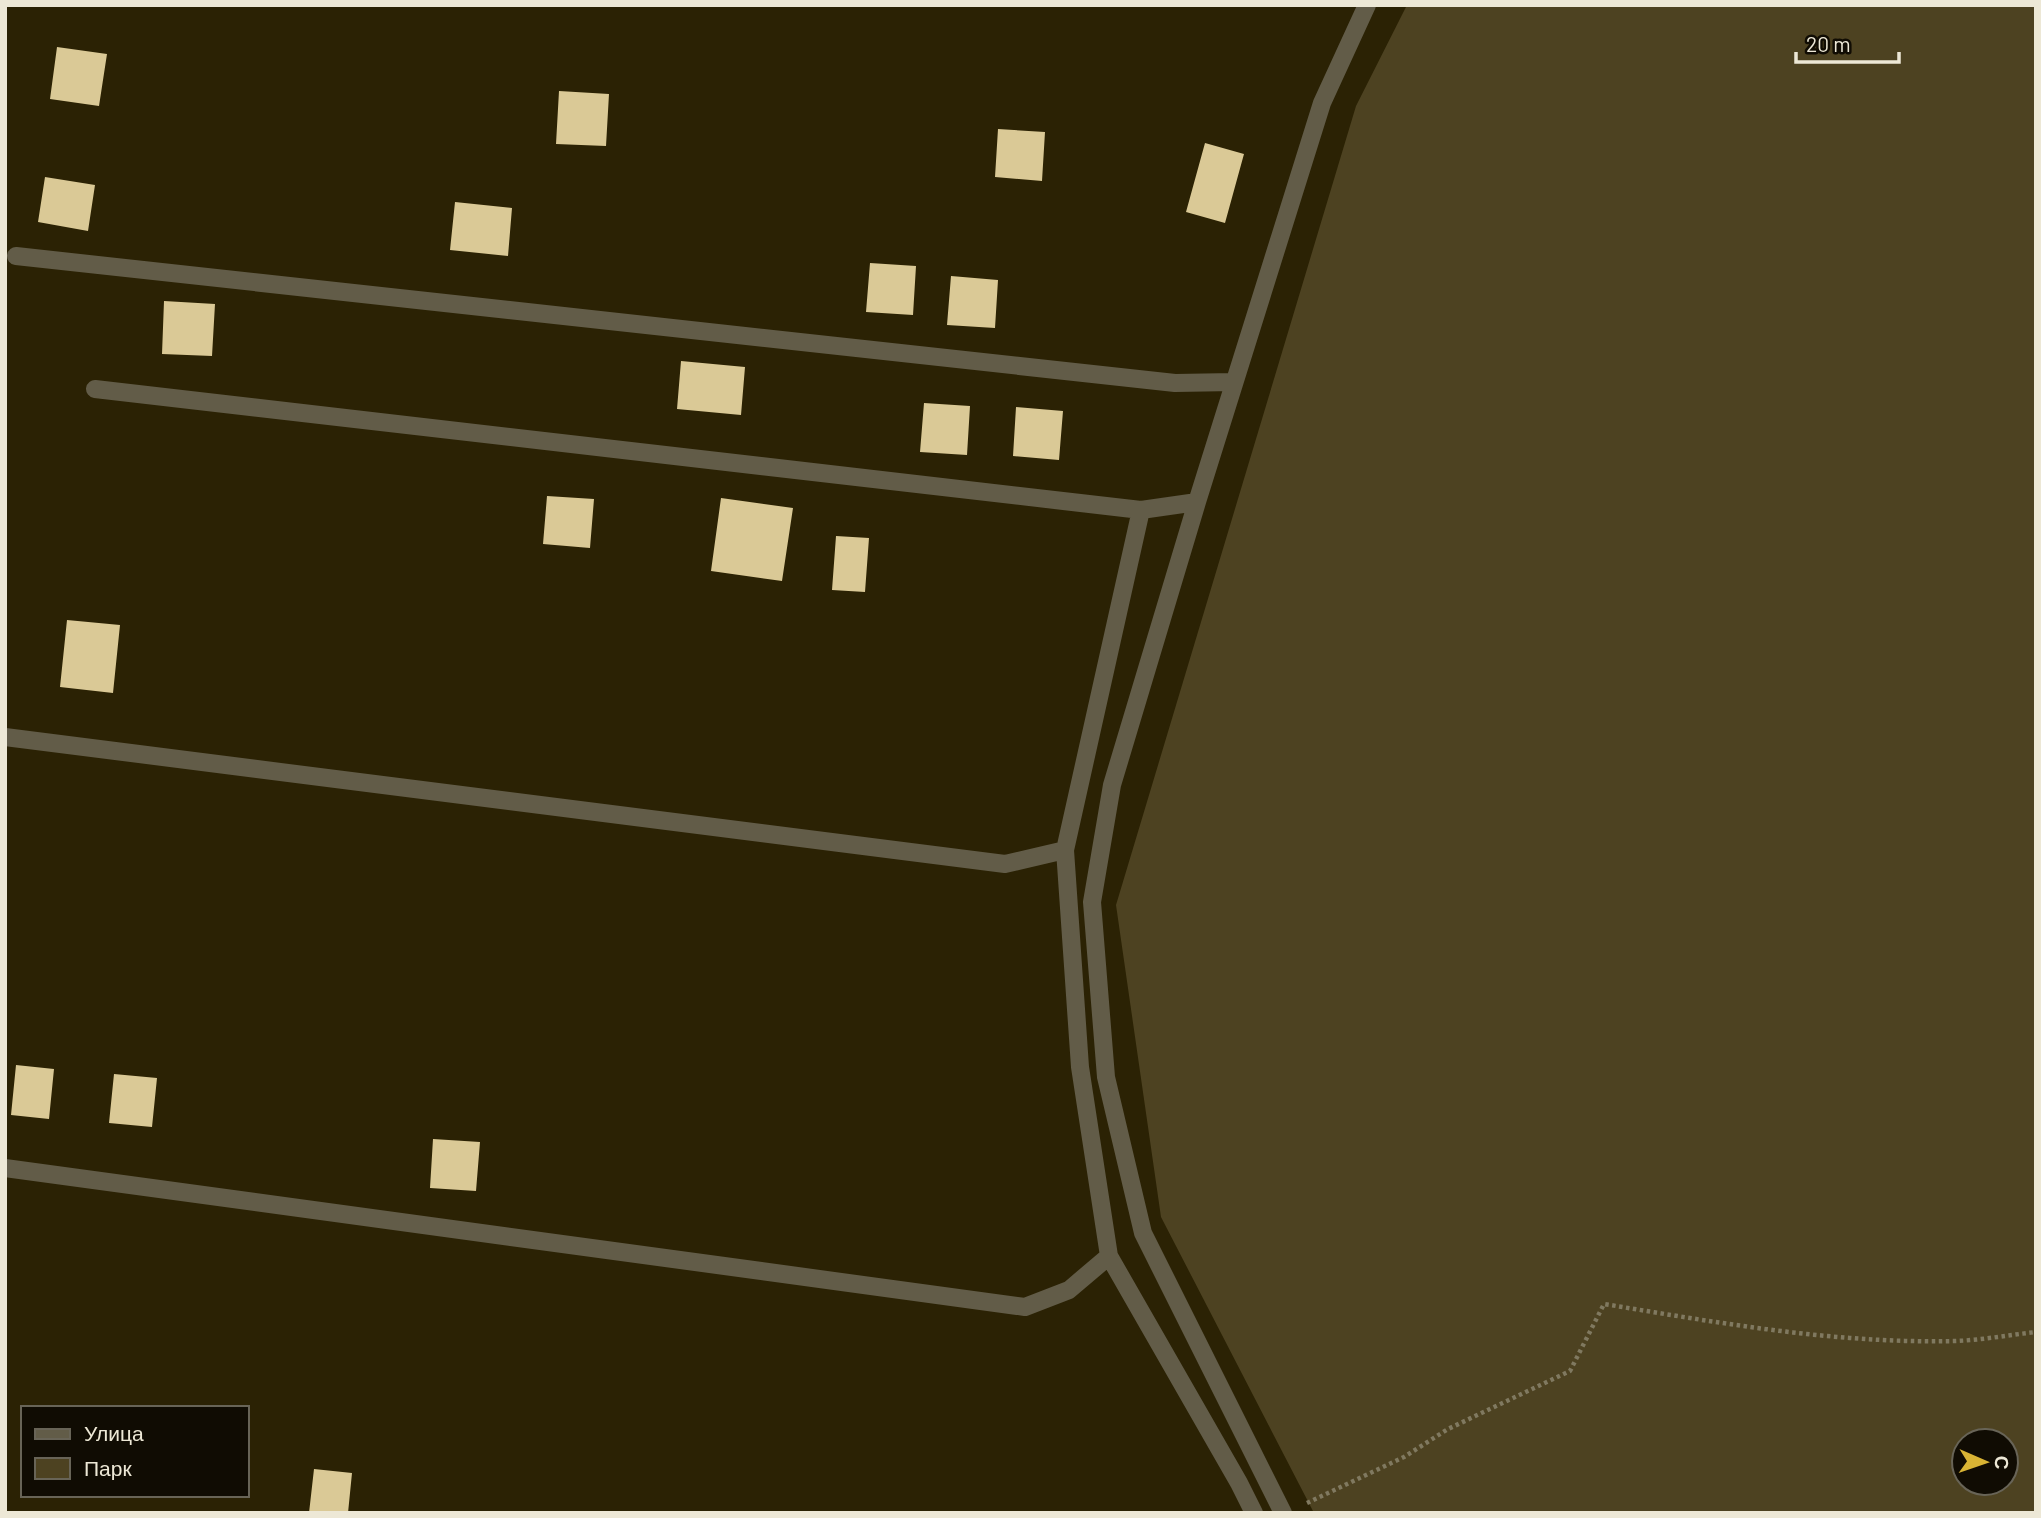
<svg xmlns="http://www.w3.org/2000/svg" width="2041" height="1518" font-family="Barlow,sans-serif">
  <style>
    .green { fill: #4d4221; fill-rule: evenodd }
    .building { fill: #dac996 }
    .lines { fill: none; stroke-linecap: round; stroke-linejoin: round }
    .path { stroke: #807960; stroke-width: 4.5; stroke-dasharray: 3.5 3.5; stroke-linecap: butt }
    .minor { stroke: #625c48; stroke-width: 18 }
  </style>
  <rect width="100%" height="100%" fill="#2b2204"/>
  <!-- green -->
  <path class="green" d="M1407,5H2036V1513H1314L1161,1217L1116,905L1356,106ZM1964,1441H2006V1483H1964Z"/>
  <!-- building -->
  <path class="building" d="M57,47L107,54L99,106L50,99Z
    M559,91L609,94L606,146L556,144Z
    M998,129L1045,132L1042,181L995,177Z
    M1205,143L1244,154L1225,223L1186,212Z
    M45,177L95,185L88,231L38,222Z
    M455,202L512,208L508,256L450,250Z
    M870,263L916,266L913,315L866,312Z
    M951,276L998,280L995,328L947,325Z
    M164,301L215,304L212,356L162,354Z
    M681,361L745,367L741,415L677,409Z
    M924,403L970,406L967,455L920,452Z
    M1016,407L1063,411L1059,460L1013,456Z
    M547,496L594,499L590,548L543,544Z
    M721,498L793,508L782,581L711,571Z
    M836,536L869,538L865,592L832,590Z
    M67,620L120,625L113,693L60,687Z
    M16,1065L54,1069L49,1119L11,1115Z
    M114,1074L157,1078L152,1127L109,1123Z
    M433,1139L480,1142L476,1191L430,1188Z
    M314,1469L352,1473L348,1513H309Z"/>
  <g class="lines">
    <!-- path -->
    <path class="path" d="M1307,1503L1404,1457L1448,1429L1570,1371L1604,1304C1720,1323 1837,1344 1956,1341C1982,1340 2009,1335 2036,1332"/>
    <!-- minor -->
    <path class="minor" d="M16,256L1175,383L1234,382
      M95,389L1141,510
      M1197,502L1141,510L1065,850L1080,1067L1109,1256L1239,1483L1254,1513
      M5,737L1005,864L1065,850
      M5,1168L1025,1307L1069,1290L1109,1256
      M1283,1513L1143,1233L1106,1077L1092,902L1112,785L1197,502L1322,103L1367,5"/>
  </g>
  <!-- border -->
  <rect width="2041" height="1518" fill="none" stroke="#ede8d6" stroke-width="14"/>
  <!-- legend -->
  <rect x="21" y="1406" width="228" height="91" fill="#100c03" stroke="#686457" stroke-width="2"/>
  <rect x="35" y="1429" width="35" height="10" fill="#625c48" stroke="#686457" stroke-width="2"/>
  <text x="84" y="1441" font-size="21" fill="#ede8d6">Улица</text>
  <rect x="35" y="1458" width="35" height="21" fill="#4d4221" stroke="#686457" stroke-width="2"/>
  <text x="84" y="1476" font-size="21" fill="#ede8d6">Парк</text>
  <!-- north arrow -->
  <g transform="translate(1985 1462) rotate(92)"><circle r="33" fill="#100c03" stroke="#686457" stroke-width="2"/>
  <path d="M0-5L12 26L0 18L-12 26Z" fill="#d9b434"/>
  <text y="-10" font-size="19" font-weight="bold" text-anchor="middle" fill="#ede8d6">С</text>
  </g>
  <!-- scale -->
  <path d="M1796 52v10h103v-10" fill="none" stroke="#ede8d6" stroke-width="3.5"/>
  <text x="1806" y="52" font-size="21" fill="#ede8d6" stroke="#100c03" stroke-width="5" paint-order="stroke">20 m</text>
</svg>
